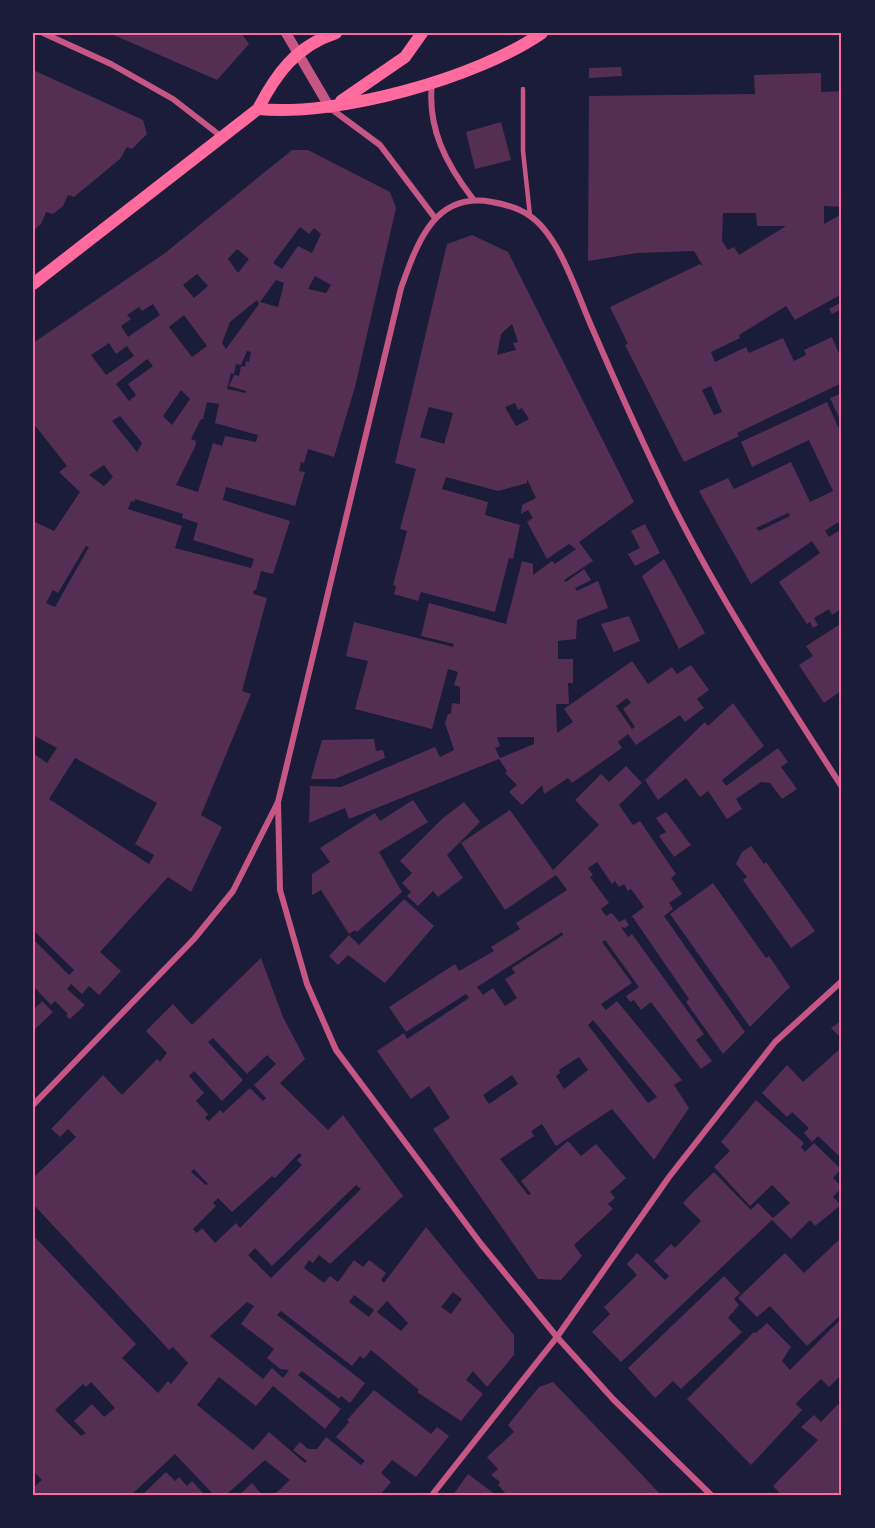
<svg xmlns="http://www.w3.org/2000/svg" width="875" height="1528" font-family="'PT Serif',serif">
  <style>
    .building { fill: #542f53; fill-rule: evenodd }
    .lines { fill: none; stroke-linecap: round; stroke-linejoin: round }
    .service { stroke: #c65784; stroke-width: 4.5 }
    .minor { stroke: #c65784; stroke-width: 6 }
    .tertiary { stroke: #c65784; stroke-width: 10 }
    .secondary { stroke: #ff6b9d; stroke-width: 12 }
    .neatline { fill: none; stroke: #ff6b9d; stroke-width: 2 }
  </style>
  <rect width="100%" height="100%" fill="#1b1b3a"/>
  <!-- building -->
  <path class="building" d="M109,33H241L249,44L217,80Z
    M621,67L622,76L589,78V68Z
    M33,70L143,120L147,134L132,149L127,147L120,159L74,197L68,195L63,206L53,214L46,212L41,224L33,231Z
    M821,73V92L842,91V207L824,206V224L842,214V294L795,320L786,306L739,335L740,338L711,352L715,362L746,347L749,353L783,338L794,361L806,355L804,350L832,337L840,356L842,355V383L737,433L739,436L684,462L625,345L628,344L610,307L700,264L703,266L694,251L637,253L588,261L589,96L755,94L754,75ZM723,213H756L757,226H786L739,255L734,247L728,250L722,241ZM711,386L722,412L714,415L702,390Z
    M501,122L511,160L475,169L466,132Z
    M292,150H308L390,192L396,208L355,387L334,457L308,449L304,463L301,462L299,471L305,472L295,506L226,487L223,500L290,521L273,574L261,571L256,590H254L253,594L267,598L242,691L251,694L201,815L222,827L191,892L168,877L100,952L121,971L99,995L89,986L82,994L71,984L67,989L85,1005L70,1019L66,1016L68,1014L55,1001L51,1005L33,986V939L69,975L74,970L33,930V753L47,763L57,748L33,735V521L54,531L80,492L59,472L67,466L33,423V343L165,253ZM300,227L309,234L314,228L321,234L312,253L298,246L282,269L273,263ZM237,249L249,259L238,273L228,259ZM197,274L208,286L194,298L183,285ZM315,276L331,285L326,293L308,289ZM276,280L284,283L278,307L260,302ZM257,300L259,304L226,349L222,343L230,322ZM153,304L160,315L128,337L121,326L131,319L127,315L139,307L142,311ZM184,315L207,346L192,357L169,327ZM109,343L116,354L127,346L134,356L106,375L91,355ZM247,351L251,352L249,362L246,361L245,367L241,366L239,376L234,375L229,386L246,391V393L227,389L231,373L234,374L236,364L241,365ZM147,359L153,366L128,384L136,395L129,401L116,384ZM181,390L190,399L172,425L163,416ZM207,402L219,404L215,423L258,435L256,442L225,436L222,446L213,443L198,492L176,485L195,447L196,441L191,439L201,419H203ZM120,416L142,443L137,452L112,421ZM104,465L113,477L104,486L89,475ZM135,499L183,514L182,518L198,523L193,540L254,559L251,568L175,548L182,526L128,509L131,501L134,502ZM86,546L89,547L55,607L46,603L53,590L58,593ZM75,758L157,803L135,844L154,855L149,864L49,799Z
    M472,235L508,252L634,502L579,542L593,561L564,580L566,582L584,569L591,580L575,588L577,591L598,581L608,608L577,620L576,639L558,641V659H573V683H568L569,704H556L557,733L573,722L564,709L632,661L648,684L672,667L677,674L691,665L709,690L697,699L704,708L685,722L680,715L636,745L628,734L618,742L622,748L572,783L568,778L544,794L542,785L522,805L509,792L517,785L505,773L507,771L499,759L349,819L345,808L309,823L310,786L341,787L435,747L440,757L454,750L445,723L448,714H451L452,703L460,704V687L454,685L458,672L448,669L432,729L355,709L368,661L346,656L354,622L453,647L454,644L421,636L429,603L506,624L522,561L533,564V575L552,561L555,564L576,549L569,544L547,559L527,522L533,518L528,510L521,514L522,505L536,498L527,479V483L498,491L446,477L442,489L488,502L485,515L520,525L513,559L509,558L495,612L421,592L418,601L394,594L396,586L393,585L407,531L400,529L416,469L395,463L447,244ZM512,324L518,342L513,343L516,350L497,355L501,334ZM515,403L518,410L522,408L529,419L516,426L505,407ZM429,407L453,413L444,444L420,437ZM627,698L631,703L623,709L635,727L632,729L616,706ZM497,737H534V744L500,758L495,748L500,746Z
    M842,302V309L832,314L829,309Z
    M842,393V419L840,420L830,398Z
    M827,402L838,427L842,425V529L838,522L825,531L829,537L838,531L842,537V608L832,615L829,609L814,618L818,625L813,628L810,622L807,624L779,582L820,553L812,541L751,584L699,491L728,478L734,489L791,462L810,502L833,491L809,440L752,467L741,442ZM788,513L790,516L759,531L756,528Z
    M645,524L660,553L635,566L628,554L640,548L631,531Z
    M664,559L705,633L679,649L642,576Z
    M629,616L640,641L614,652L601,624Z
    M842,623V690L824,703L799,665L813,656L806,646Z
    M733,703L764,746L722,780L726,786L778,748L788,762L781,767L797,789L782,799L770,783L761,782L736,799L742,809L727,819L708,791L700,797L686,778L658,800L645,780L705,722L708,726Z
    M374,739L376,751L383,750L385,758L335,779H311L322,740Z
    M626,766L642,783L619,805L633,825L640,821L676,874L671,878L682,894L669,903L673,909L664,916L745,1032L723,1054L686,1002L689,999L632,916L644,907L631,889L628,891L624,884L619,887L615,881L612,884L597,862L588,868L593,875L590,877L609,903L601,909L606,916L612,913L619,922L625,919L629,925L625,928L621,927L628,937L632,934L704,1034L696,1040L712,1061L701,1069L651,1002L641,1010L634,1000L630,1002L626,996L639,987L605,940L602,942L632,983L601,1004L606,1010L617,1001L682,1080L674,1085L689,1108L654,1160L612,1109L556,1146L542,1124L531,1131L534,1136L500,1159L528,1195L531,1194L521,1181L568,1141L581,1156L596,1144L626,1178L610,1192L615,1198L608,1204L613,1209L574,1245L582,1256L561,1280L538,1279L433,1129L450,1118L429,1086L411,1099L377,1051L404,1033L407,1039L469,998L466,994L406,1032L389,1007L455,964L459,971L494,951L491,947L520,929L516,923L567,890L556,875L505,910L461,843L510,810L553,870L599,825L575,800L601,774L609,782ZM562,932L563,935L512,968L515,973L505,979L517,998L505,1006L493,988L483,995L477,987ZM593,1020L657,1097L648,1103L588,1025ZM579,1057L588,1070L564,1089L556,1076L560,1073L559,1070ZM512,1075L518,1084L489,1104L483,1095Z
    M413,800L428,822L379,852L402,892L357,932L355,930L349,934L321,890L312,895V874L330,862L320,848L375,813L380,821Z
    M464,802L480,822L447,855L463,878L438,897L433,891L418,906L407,896L411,892L402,883L412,873L400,861L443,818Z
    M666,812L691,845L674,857L659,836L666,832L656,818Z
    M751,846L764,864L766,862L815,931L791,948L743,880L747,877L736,864L742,852Z
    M713,883L766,958L769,956L790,987L750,1027L670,914Z
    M404,899L434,926L385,983L348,955L338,965L329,956L349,935L359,945Z
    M261,958L283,1017L305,1059L280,1083L328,1130L343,1115L403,1196L330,1264L319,1255L313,1263L309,1260L304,1268L324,1283L330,1276L338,1282L354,1260L363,1267L369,1260L386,1273L381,1280L384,1283L426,1227L514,1335V1355L487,1387L473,1371L466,1380L483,1394L461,1421L417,1392L419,1390L371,1350L364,1359L360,1356L352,1366L281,1311L277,1315L365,1383L350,1403L341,1396L339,1399L302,1371L298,1375L341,1409L325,1429L273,1386L256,1406L219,1377L197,1405L253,1450L269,1432L305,1463L307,1461L293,1450L300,1442L308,1449H317L326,1437L361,1465L365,1461L336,1437L349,1422L347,1420L374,1390L431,1434L437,1427L449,1436L416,1477L392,1460L381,1473L391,1482L380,1495H274L290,1480L265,1460L226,1495H214L175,1454L131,1495H33V1488L42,1480L33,1471V1235L136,1344L122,1358L158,1393L168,1381L171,1384L188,1363L173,1347L169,1350L33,1204V1178L76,1137L68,1129L60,1137L51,1129L103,1075L122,1095L157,1059L160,1062L167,1053L146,1031L173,1004L192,1025ZM213,1038L247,1074L267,1055L276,1064L254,1085L266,1098L263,1101L250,1088L223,1113L220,1110L209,1121L205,1118L208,1114L196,1101L204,1093L189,1076L194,1071L222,1101L243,1080L208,1042ZM299,1153L302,1156L297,1160L302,1165L240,1228L236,1223L215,1243L202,1228L197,1233L193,1229L216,1206L213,1203L218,1198L232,1212L272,1176L275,1178ZM194,1169L208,1184L206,1185L191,1172ZM356,1185L361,1189L271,1278L248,1255L255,1248L272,1266ZM453,1292L462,1299L451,1314L441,1307ZM354,1295L374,1310L369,1317L349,1302ZM387,1301L408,1323L401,1331L377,1312ZM247,1302L254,1306L241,1324L274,1349L267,1358L280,1369L289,1370L283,1378L272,1368L263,1379L210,1336ZM91,1382L115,1408L104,1417L92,1404L74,1421L86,1433L81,1436L55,1410L83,1384L86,1387Z
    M42,1001L53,1012L33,1031V1010Z
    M842,1020V1039L831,1028Z
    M842,1047V1159L818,1136L812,1142L804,1133L809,1128L792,1112L787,1117L762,1093L787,1065L803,1082Z
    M756,1100L804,1143L801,1147L805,1152L814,1143L841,1169L833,1178L842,1187L833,1197L841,1205L815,1226L810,1220L791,1239L772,1220L621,1362L592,1332L610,1314L604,1307L637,1275L627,1264L637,1253L665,1280L669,1276L654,1261L671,1244L675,1248L701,1221L683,1203L692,1193L714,1172L751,1210L758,1203L773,1218L790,1203L772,1185L750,1206L714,1167L730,1151L721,1142Z
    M842,1237V1314L807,1346L770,1306L757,1317L738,1298L785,1253L804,1273Z
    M724,1276L740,1293L734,1299L739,1305L728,1318L742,1332L681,1389L673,1381L655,1398L628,1368Z
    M842,1318L840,1362L842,1374L829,1387L821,1379L798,1401L796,1404L802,1410L751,1465L687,1399L754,1332L756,1333L767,1323L791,1347L782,1361L790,1370Z
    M553,1382L627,1459L661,1495H507L498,1485L500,1482L491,1475L498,1469L487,1457L514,1432L508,1425L539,1387Z
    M838,1404L842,1408V1488L836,1495H781L773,1486L818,1440L801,1427L814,1415L821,1422Z
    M166,1472L175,1481L179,1477L187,1486L192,1481L205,1495H142Z
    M468,1474L496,1495H453Z
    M252,1483L262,1495H239Z"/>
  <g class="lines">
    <!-- service -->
    <path class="service" d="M523,89V151L530,216"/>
    <!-- minor -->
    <path class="minor" d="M43,33L111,64L173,99L222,137
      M432,83C427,128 446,164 473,199
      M330,108L380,145L435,218
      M278,802L280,890L307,984L336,1050L481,1244L557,1337L613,1399L711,1495
      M33,1105L194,939L233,891L278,802L401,288C417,244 434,191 492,202C504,204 520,209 530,216C560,236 578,297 593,330C618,388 644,446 672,503C721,601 782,694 842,787
      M432,1495L557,1337L669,1177L775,1042L842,981"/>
    <!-- tertiary -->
    <path class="tertiary" d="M286,33L330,108"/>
    <!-- secondary -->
    <path class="secondary" d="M341,101L405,57L422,33
      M258,109C337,117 477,78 542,33
      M33,284L258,109C276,74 296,46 336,33"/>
  </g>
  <!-- border -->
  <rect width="875" height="1528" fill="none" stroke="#1b1b3a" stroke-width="69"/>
  <rect x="34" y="34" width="806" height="1460" class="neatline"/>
</svg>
